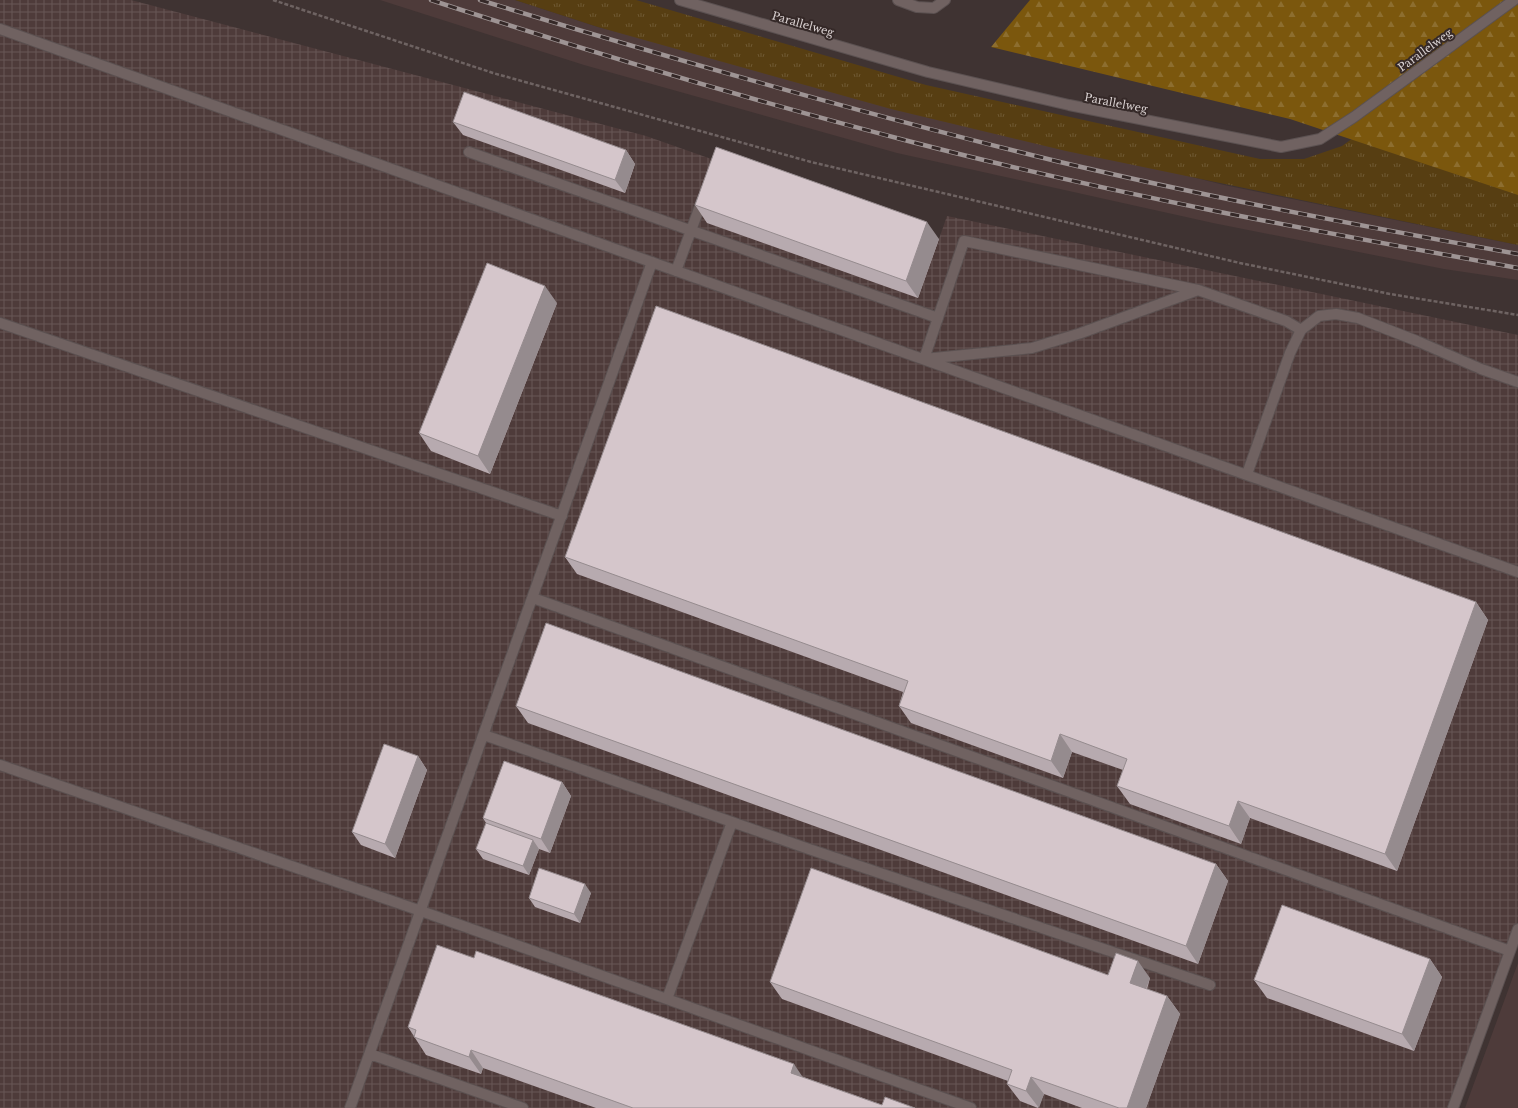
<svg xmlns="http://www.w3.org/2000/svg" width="1518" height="1108" font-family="'Libre Baskerville',serif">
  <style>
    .built { fill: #4e3b3a }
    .industrial { fill: url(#industrial-grid) }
    .grass { fill: url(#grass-tufts) }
    .forest { fill: url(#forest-firs) }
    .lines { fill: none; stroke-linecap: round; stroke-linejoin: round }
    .lane-casing { stroke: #5b5151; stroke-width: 12 }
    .street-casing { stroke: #5b5151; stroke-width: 12 }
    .path { stroke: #6e6362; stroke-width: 2.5; stroke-dasharray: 4 2; stroke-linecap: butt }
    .lane { stroke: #706261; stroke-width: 10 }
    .street { stroke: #706261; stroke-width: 10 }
    .rail-casing { stroke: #9e9494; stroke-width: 4.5 }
    .rail { stroke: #352928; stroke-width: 3; stroke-dasharray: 9; stroke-linecap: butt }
    .wall { fill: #b7aaaf }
    .shaded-wall { fill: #958b8e }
    .building { fill: #d5c6cb; stroke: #958b8e }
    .labels { text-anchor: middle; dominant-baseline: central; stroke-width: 4; stroke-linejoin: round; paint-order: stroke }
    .street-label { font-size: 11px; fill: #d9d1d1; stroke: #352928 }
  </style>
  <defs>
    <pattern id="industrial-grid" width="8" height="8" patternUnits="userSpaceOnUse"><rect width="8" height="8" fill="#4e3b3a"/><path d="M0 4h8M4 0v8" fill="none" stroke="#675655"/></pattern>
    <pattern id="grass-tufts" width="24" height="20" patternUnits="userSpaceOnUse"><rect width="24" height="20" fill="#573e12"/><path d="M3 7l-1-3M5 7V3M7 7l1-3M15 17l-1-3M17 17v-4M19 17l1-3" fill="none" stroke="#6f5933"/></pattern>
    <pattern id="forest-firs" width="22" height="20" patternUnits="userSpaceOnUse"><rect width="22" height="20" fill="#7b570d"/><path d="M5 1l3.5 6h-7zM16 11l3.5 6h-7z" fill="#8d6e2f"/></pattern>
  </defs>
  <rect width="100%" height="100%" fill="#3f3332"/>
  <!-- built -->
  <path class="built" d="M380,0H515L598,27L1224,185L1518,245V280L1444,269L1213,223L897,153L584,65Z
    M1518,963V1108H1465Z"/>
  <!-- industrial -->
  <path class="industrial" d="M0,0H131L646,136L939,239L947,216L1518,335V945L1453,1108H0Z"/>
  <!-- grass -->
  <path class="grass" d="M515,0H636L926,85L1260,159H1304L1342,146L1414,94L1518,193V245L1066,151L891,109L598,27Z"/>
  <!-- forest -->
  <path class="forest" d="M1030,0H1518V195L1290,119L991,47Z"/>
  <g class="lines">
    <!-- lane casing -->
    <g class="lane-casing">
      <path id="lane" d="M898,0L917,7L934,8L945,0
        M0,29L1518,572
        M469,152L938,318
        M676,271L703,198
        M1198,290L964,241L924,359L1032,348L1081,333L1198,290L1286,321L1301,330
        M0,323L562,516
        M1247,474L1290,353L1301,330L1319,316L1336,314L1358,318L1417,341L1481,369L1518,382
        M533,598L1510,951
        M484,735L806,848L1210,985
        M0,765L421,911L971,1108
        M667,999L732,822
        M370,1054L523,1108
        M350,1108L652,262
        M1453,1108L1518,929"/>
    </g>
    <!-- street casing -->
    <g class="street-casing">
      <path id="street" d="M680,0L928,72L1069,105L1281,147L1320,139L1354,117L1514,0"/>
    </g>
    <!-- path -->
    <path class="path" d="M273,0L493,73L811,162L1240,263L1390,294L1518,315"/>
    <!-- lane -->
    <use href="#lane" class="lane"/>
    <!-- street -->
    <use href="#street" class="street"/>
    <!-- rail casing -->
    <g class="rail-casing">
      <path id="rail" d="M431,0C590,52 750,100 912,142C1111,194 1315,231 1518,268
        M480,0C672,59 864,114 1060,162C1211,198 1365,227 1518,254"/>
    </g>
    <!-- rail -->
    <use href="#rail" class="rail"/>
  </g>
  <!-- wall -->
  <path class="wall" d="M453,122L626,150L635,164L625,193L463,135Z
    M695,205L939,239L918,298L707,223Z
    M557,303L490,474L431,451L419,433Z
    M565,557L1476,602L1488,620L1397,871L1250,818L1241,844L1130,804L1117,786L1123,770L1072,752L1063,778L911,723L899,706L903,692L577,574Z
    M516,706L1216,864L1228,881L1198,964L528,723Z
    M418,756L427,770L395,858L361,845L352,832Z
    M562,782L571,796L550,853L539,849L529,875L483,859L476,849L486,823L483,818Z
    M591,893L580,923L535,907L529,898Z
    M1430,959L1442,977L1414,1051L1267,998L1254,980Z
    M1108,975L1150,978L1147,989L1167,996L1180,1014L1146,1108H1082L1044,1094L1038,1108L1020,1101L1007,1084L1008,1081L782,999L770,982Z
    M408,1027L803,1077L882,1105L915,1108H596L483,1068L481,1074L426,1055Z"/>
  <!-- shaded-wall -->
  <path class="shaded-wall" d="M626,150L635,164L625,193L615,180Z
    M927,222L939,239L918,298L906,281Z
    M545,286L557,303L490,474L478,456Z
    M1476,602L1488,620L1397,871L1385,854Z
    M1060,734L1072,752L1063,778L1051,761Z
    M418,756L427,770L395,858L385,844Z
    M562,782L571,796L550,853L541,839Z
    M1238,801L1250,818L1241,844L1229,826Z
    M533,840L539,849L529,875L523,866Z
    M1216,864L1228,881L1198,964L1186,946Z
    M585,884L591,893L580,923L574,914Z
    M1430,959L1442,977L1414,1051L1402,1034Z
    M1138,961L1150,978L1142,1000L1130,983Z
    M1167,996L1180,1014L1146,1108H1127Z
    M471,1050L483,1068L481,1074L469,1057Z
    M794,1064L806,1082L791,1073Z
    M1031,1077L1044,1094L1039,1108L1026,1091Z"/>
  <!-- building -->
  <path class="building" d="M464,92L626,150L615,180L453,122Z
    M716,147L927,222L906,281L695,205Z
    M487,263L545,286L478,456L419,433Z
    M656,306L1476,602L1385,854L1238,801L1229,826L1117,786L1127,759L1060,734L1051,761L899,706L908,681L565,557Z
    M546,623L1216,864L1186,946L516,706Z
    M384,744L418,756L385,844L352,832Z
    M504,761L562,782L541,839L483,818Z
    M486,823L533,840L523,866L476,849Z
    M539,868L585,884L574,914L529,898Z
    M811,868L1108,975L1116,953L1138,961L1130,983L1167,996L1127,1108H1119L1031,1077L1026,1091L1007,1084L1012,1070L770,982Z
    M1282,905L1430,959L1402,1034L1254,980Z
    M437,945L474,958L476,951L794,1064L791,1073L882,1105L885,1097L915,1108H633L471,1050L469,1057L414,1037L416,1030L408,1027Z"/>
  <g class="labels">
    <!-- street labels -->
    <g class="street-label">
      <text transform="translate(803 24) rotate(16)">Parallelweg</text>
      <text transform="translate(1425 50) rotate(-36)">Parallelweg</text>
      <text transform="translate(1116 103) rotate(11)">Parallelweg</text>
    </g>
  </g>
</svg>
